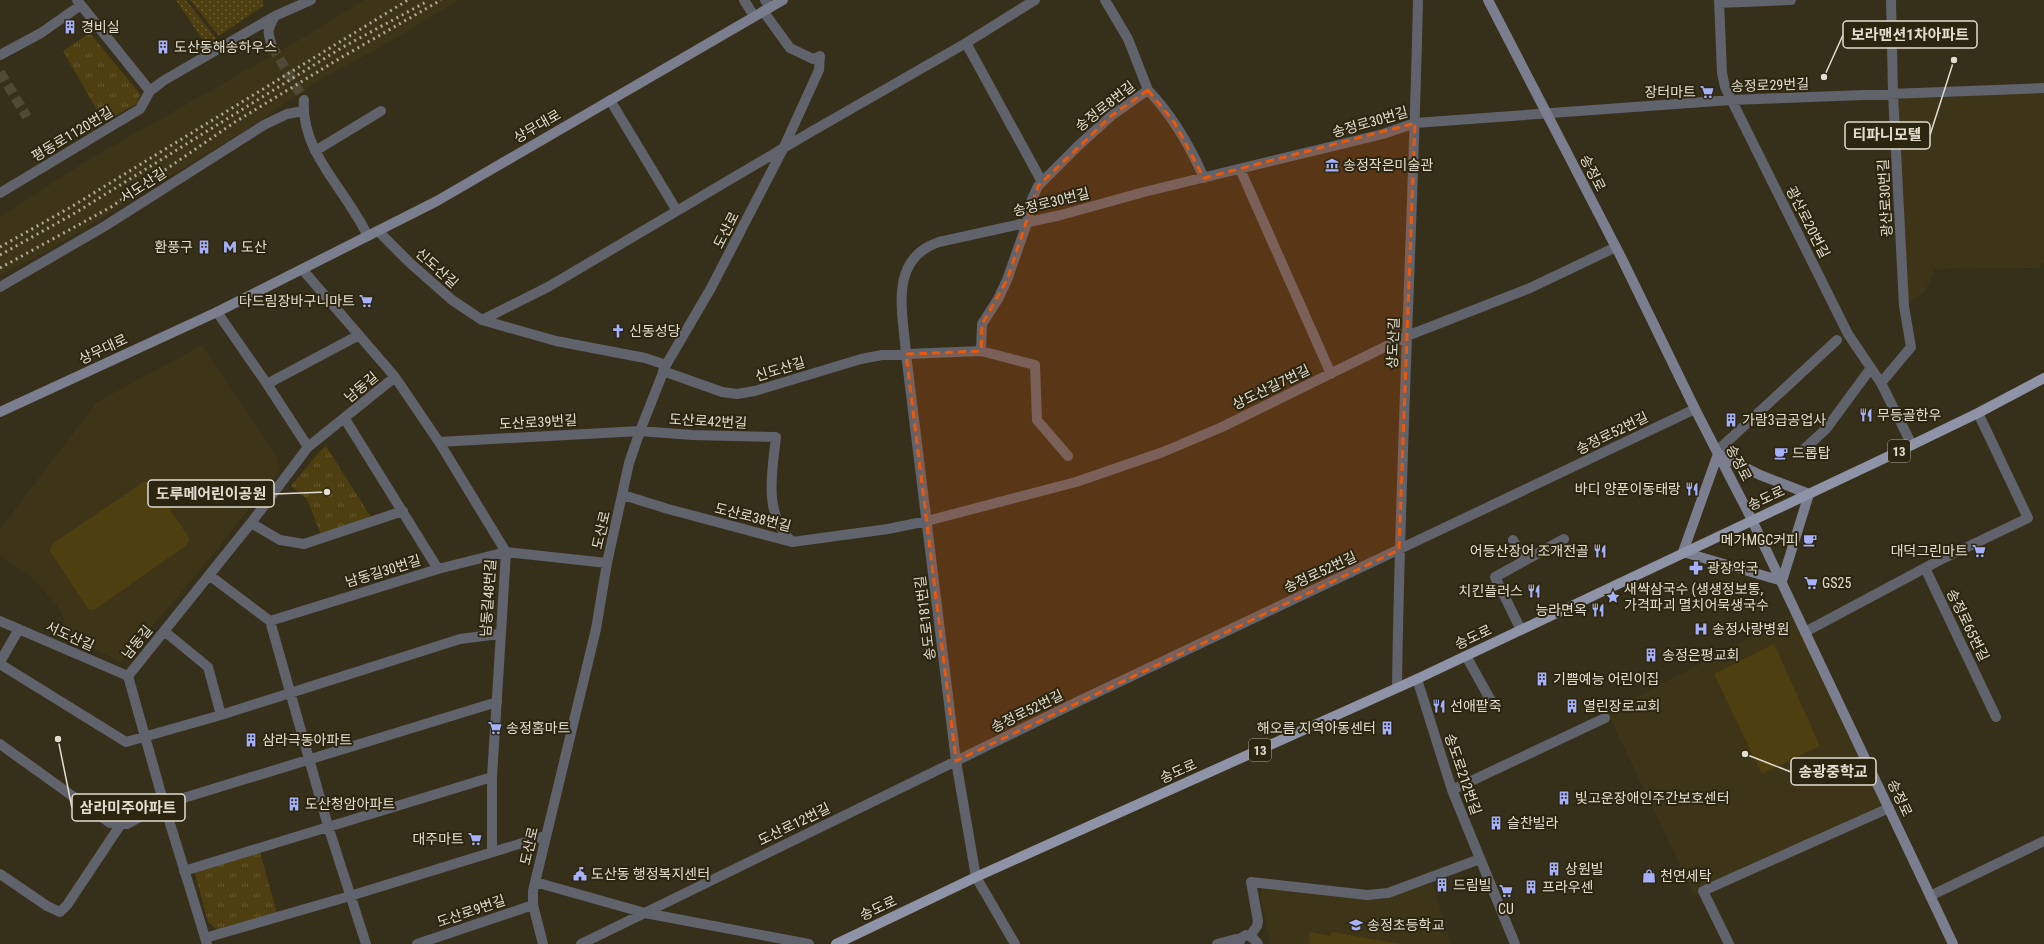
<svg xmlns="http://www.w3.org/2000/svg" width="2044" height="944" font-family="'Roboto Condensed','Noto Sans KR',sans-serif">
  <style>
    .built { fill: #3e3417 }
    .grass { fill: url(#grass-dots) }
    .park { fill: url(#park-tufts) }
    .garden { fill: #4e3f10 }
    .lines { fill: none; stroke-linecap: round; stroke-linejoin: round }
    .street-tunnel { stroke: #504934; stroke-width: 10; stroke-dasharray: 10 5; stroke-linecap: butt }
    .street { stroke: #60626c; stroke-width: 10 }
    .secondary { stroke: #7a7e8e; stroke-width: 10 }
    .primary { stroke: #8f93a8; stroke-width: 10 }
    .rail { stroke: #ada798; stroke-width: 3; stroke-dasharray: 2 4; stroke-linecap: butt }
    .marked { fill: #e8590c; fill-opacity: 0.2; stroke: #e8590c; stroke-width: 3; stroke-dasharray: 8 5; stroke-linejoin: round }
    .labels { text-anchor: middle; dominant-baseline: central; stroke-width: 4; stroke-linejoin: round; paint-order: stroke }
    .shield { fill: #2c250f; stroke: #aba696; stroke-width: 1 }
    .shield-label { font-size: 13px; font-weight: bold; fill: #e2ddd0 }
    .poi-label { font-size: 14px; fill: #e2ddd0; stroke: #2c250f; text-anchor: start }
    .street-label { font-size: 14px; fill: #e2ddd0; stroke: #2c250f }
    .leader { fill: none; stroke: #e2ddd0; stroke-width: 1.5 }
    .callout-dot { fill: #e2ddd0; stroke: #2c250f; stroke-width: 1.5 }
    .callout { fill: #2c250f; stroke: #e2ddd0; stroke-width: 1.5 }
    .callout-label { font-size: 15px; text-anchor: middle; font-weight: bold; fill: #e2ddd0 }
  </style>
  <defs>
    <pattern id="grass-dots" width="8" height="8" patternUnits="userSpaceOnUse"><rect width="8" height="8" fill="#4e3f10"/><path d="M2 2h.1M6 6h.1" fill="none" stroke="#675a32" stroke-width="1.8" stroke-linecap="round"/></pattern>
    <pattern id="park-tufts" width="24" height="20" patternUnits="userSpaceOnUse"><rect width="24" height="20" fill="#4e3f10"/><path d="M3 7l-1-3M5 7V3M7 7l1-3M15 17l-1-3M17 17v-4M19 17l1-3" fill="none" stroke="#675a32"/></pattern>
  </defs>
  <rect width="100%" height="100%" fill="#362f19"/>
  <!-- built -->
  <path class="built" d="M364,0H459L370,53L326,76L249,128L46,252L0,275V217L88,160L299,40Z
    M2044,88V262L2039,268L1934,269L1930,282L1924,292L1904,306L1893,94Z
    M202,345L276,455L280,470L197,574L121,662L64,634V618L55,603L28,574L0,556V529L97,402Z
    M1796,614L1889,808L1694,895L1607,712Z
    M1433,885L1451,944H1270L1260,895L1262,888L1383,900L1420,887Z"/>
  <!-- grass -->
  <path class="grass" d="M176,0H186L218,41L208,48Z
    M190,0H263V6L219,36Z"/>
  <!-- park -->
  <path class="park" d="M90,33L140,94L138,103L104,122L63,51Z
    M326,446L371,517L321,535L307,499L291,486L320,451Z
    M260,852L277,913L217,930L208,922L194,870Z"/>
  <!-- garden -->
  <path class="garden" d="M145,481L152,483L190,539L187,545L94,610L88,609L50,551L52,544Z
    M1774,644L1820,746L1762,774L1714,674Z
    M1310,932L1330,936L1332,932L1401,944H1309Z"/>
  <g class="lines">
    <!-- street-tunnel -->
    <path class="street-tunnel" d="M272,46L304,100
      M0,72L27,117"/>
    <!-- street -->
    <path class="street" d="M77,0L150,91
      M744,0L754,16
      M765,0L770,7
      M1719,0L1722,73L1725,87L1848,334L1881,383L1912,445
      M1719,3L1791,0
      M966,43L1042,182
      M272,46C267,31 267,30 275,16
      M0,55L41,33L81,5
      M1148,90C1172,115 1190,146 1204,178
      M304,100C301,142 330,174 351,207C357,216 363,226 368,236
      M610,100L677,211
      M315,151L381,111
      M1240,169L1331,374
      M0,193L140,109L150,91L163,81L275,16L311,0
      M378,231L410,263L452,300L482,320L556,341L645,358L666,365
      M302,269L395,377L439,442L506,552L492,777V852
      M0,287L105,226L264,125L287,114L303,111
      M217,312L267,384L359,335
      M482,320L548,287L809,133L966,43L1035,0
      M981,351L982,324L998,299L1007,280L1027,223L1032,199L1038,186L1078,146L1111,116L1148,90L1128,39L1105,0
      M663,371L722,392L737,394L755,391L861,359L882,355L981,351L1035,365L1037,420L1068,456
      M1881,383L1911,347L1904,306L1893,94L1891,0
      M267,384L308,447
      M345,419L438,569
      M439,442L640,431L692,435L776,437C772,473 763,514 792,542
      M1717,451L1837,340
      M1802,451L1826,429L1871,368
      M623,495L668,509L792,542L888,529L927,521L1076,482L1163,452L1222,427L1407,336L1530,288L1616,247
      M251,523L280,540L304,544L403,511
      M1513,540L1524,561
      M1925,568L1996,717
      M209,575L270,621
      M0,621L128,676
      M1521,630L1495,577L1564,539
      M164,631L208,667L221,715
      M1805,632L1938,561L2028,518L1978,413
      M1466,656L1490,699
      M0,662L19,629
      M0,664L126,742L221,715L460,639L499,634
      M1417,679L1452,790L1515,944
      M1397,687C1400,458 1413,229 1418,0
      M0,744L110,823L127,824L164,804L497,702
      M1452,790L1605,718
      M184,871L492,777
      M0,874L47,906L60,912L67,905L121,824
      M535,882L645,913L809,944
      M1930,896L2044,841
      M1250,936L1257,926L1258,921L1251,882L1367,895L1388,893L1480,859
      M205,938L350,896L545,836
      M207,944L164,804L128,676L251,523L308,447L395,377
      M366,944L328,826L270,621L438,569L506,552L607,563
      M417,944L533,905
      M543,944L533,905V891L596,629L607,563L629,463L640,431L666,365L711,288L783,149L819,70L820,56L813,59L790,48L763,11
      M581,944L1077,702L1695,409
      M1015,944L976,877L956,761L906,354C903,312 888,259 939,242L1061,215L1144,192L1383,134L1415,123L1731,100L2044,88
      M1217,944L1236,939H1241
      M1239,944L1241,938L1246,935L1253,938L1258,944
      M1729,944L1703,891L1889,808"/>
    <!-- secondary -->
    <path class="secondary" d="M1488,0L1621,257L1695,409L1752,520L1953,944
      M0,412L217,312L437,201L783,0
      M1718,454L1760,475L1809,494L1782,581L1683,552Z"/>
    <!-- primary -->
    <path class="primary" d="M836,944L976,877L1417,679L1887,457L1978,413L2044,378"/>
    <!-- rail -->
    <path class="rail" d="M0,247L71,207L408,0
      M0,255L75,213L343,47L428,1
      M0,268L111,207L235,122L342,57L441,0"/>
  </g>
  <!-- marked area -->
  <path class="marked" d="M1148,90L1174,122L1204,178L1415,123L1399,550L956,761L906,354L981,351L982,324L1007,280L1038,186L1111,116Z"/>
  <!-- icons -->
  <defs>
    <g id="building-bare" transform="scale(1.08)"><path d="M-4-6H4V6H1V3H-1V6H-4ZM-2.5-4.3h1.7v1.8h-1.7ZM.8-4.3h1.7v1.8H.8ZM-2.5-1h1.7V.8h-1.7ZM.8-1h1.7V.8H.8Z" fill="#a5b1fc" stroke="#2c250f" stroke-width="2.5" paint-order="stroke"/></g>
    <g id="supermarket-bare" transform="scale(1.08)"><path d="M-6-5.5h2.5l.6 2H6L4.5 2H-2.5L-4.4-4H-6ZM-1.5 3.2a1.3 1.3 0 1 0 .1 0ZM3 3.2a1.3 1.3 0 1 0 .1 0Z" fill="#a5b1fc" stroke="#2c250f" stroke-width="2.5" paint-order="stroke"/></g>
    <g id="museum-bare" transform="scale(1.08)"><path d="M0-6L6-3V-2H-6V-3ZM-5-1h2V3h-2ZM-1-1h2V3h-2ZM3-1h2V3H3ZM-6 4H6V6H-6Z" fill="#a5b1fc" stroke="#2c250f" stroke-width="2.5" paint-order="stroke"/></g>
    <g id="metro-bare" transform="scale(1.08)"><path d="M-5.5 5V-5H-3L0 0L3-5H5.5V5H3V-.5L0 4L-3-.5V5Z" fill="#a5b1fc" stroke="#2c250f" stroke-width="2.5" paint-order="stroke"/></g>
    <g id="church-bare" transform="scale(1.08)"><path d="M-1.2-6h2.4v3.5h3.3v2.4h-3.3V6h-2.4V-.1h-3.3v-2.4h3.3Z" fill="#a5b1fc" stroke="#2c250f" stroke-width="2.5" paint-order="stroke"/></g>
    <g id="restaurant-bare" transform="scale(1.08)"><path d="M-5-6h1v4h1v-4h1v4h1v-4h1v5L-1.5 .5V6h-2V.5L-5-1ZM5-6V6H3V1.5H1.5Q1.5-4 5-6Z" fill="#a5b1fc" stroke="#2c250f" stroke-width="2.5" paint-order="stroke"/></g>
    <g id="cafe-bare" transform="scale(1.08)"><path d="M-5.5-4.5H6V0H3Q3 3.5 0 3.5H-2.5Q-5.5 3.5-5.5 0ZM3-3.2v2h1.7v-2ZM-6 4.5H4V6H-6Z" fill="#a5b1fc" stroke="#2c250f" stroke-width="2.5" paint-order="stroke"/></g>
    <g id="pharmacy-bare" transform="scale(1.08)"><path d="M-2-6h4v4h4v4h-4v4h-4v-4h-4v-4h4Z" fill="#a5b1fc" stroke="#2c250f" stroke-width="2.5" paint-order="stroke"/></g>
    <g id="sight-bare" transform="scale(1.08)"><path d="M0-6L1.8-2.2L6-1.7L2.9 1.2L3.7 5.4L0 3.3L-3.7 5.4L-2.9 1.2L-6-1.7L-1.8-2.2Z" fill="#a5b1fc" stroke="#2c250f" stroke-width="2.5" paint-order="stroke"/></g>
    <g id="hospital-bare" transform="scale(1.08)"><path d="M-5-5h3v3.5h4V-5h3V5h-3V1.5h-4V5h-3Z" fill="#a5b1fc" stroke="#2c250f" stroke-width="2.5" paint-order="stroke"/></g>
    <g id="civic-bare" transform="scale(1.08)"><path d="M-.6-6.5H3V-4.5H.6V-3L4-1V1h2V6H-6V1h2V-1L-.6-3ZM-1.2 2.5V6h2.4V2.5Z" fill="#a5b1fc" stroke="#2c250f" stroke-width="2.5" paint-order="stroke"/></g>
    <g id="shop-bare" transform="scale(1.08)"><path d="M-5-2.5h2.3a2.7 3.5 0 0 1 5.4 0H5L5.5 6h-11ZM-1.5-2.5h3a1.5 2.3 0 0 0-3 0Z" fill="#a5b1fc" stroke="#2c250f" stroke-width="2.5" paint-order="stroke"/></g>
    <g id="school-bare" transform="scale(1.08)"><path d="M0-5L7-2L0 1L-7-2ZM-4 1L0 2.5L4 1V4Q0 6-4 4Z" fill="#a5b1fc" stroke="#2c250f" stroke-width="2.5" paint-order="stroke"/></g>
  </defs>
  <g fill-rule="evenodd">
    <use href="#building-bare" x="70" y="27"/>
    <use href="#building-bare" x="163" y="47"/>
    <use href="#supermarket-bare" x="1707" y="92"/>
    <use href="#museum-bare" x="1332" y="165"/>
    <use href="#building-bare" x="204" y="247"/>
    <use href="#metro-bare" x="230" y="247"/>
    <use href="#supermarket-bare" x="366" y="301"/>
    <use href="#church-bare" x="618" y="331"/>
    <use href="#restaurant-bare" x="1866" y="415"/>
    <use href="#building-bare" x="1731" y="420"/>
    <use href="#cafe-bare" x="1781" y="453"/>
    <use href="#restaurant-bare" x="1692" y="489"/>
    <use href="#cafe-bare" x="1810" y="540"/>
    <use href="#restaurant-bare" x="1600" y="551"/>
    <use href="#supermarket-bare" x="1979" y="551"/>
    <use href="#pharmacy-bare" x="1696" y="568"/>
    <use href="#supermarket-bare" x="1811" y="583"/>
    <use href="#restaurant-bare" x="1534" y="591"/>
    <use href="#sight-bare" x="1613" y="597"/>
    <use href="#restaurant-bare" x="1598" y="610"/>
    <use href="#hospital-bare" x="1701" y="629"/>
    <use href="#building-bare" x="1651" y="655"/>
    <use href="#building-bare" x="1542" y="679"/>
    <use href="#restaurant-bare" x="1439" y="706"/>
    <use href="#building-bare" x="1572" y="706"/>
    <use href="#supermarket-bare" x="495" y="728"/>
    <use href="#building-bare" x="1387" y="728"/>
    <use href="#building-bare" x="251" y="740"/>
    <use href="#building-bare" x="1564" y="798"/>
    <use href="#building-bare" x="294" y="804"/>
    <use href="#building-bare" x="1496" y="823"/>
    <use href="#supermarket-bare" x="475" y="839"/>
    <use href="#building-bare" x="1554" y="869"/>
    <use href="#civic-bare" x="580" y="874"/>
    <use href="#shop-bare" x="1649" y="876"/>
    <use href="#building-bare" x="1442" y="885"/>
    <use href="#building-bare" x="1531" y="887"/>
    <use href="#supermarket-bare" x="1506" y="891"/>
    <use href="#school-bare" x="1356" y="925"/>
  </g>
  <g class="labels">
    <!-- shield labels -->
    <g class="shield">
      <rect x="1888" y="440" width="22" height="22" rx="3"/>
      <rect x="1249" y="739" width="22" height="22" rx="3"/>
    </g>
    <g class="shield-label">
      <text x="1899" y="451">13</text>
      <text x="1260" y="750">13</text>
    </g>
    <!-- poi labels -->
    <g class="poi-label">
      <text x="81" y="27">경비실</text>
      <text x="174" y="47">도산동해송하우스</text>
      <text x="1696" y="92" text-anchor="end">장터마트</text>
      <text x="1343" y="165">송정작은미술관</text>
      <text x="193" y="247" text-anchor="end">환풍구</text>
      <text x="241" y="247">도산</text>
      <text x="355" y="301" text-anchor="end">다드림장바구니마트</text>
      <text x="629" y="331">신동성당</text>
      <text x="1877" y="415">무등골한우</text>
      <text x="1742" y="420">가람3급공업사</text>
      <text x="1792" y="453">드롭탑</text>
      <text x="1681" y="489" text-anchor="end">바디 양푼이동태랑</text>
      <text x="1799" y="540" text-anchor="end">메가MGC커피</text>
      <text x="1589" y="551" text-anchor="end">어등산장어 조개전골</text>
      <text x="1968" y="551" text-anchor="end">대덕그린마트</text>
      <text x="1707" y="568">광장약국</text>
      <text x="1822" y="583">GS25</text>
      <text x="1624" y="589">새싹삼국수 (생생정보통,<tspan x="1624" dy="16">가격파괴 멸치어묵생국수</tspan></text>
      <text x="1523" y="591" text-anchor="end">치킨플러스</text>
      <text x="1587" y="610" text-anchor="end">능라면옥</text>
      <text x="1712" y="629">송정사랑병원</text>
      <text x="1662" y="655">송정은평교회</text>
      <text x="1553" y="679">기쁨예능 어린이집</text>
      <text x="1450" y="706">선애팥죽</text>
      <text x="1583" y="706">열린장로교회</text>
      <text x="506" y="728">송정홈마트</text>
      <text x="1376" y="728" text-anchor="end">해오름 지역아동센터</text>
      <text x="262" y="740">삼라극동아파트</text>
      <text x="1575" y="798">빛고운장애인주간보호센터</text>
      <text x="305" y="804">도산청암아파트</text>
      <text x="1507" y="823">슬찬빌라</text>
      <text x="464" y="839" text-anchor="end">대주마트</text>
      <text x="1565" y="869">상원빌</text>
      <text x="591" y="874">도산동 행정복지센터</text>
      <text x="1660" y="876">천연세탁</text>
      <text x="1453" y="885">드림빌</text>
      <text x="1542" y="887">프라우센</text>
      <text x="1506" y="909" text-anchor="middle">CU</text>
      <text x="1367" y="925">송정초등학교</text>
    </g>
    <!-- street labels -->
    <g class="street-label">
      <text transform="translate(1770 85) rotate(-2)">송정로29번길</text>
      <text transform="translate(1105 106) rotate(-38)">송정로8번길</text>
      <text transform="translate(1370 122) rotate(-16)">송정로30번길</text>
      <text transform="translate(537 126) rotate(-30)">상무대로</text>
      <text transform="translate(72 134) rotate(-31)">평동로1120번길</text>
      <text transform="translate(1593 173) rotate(63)">송정로</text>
      <text transform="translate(143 185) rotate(-33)">서도산길</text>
      <text transform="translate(1885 198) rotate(-93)">광산로30번길</text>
      <text transform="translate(1051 202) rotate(-14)">송정로30번길</text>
      <text transform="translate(1808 222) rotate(63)">광산로20번길</text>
      <text transform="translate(726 230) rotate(-63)">도산로</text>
      <text transform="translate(437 268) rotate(42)">신도산길</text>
      <text transform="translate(1393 343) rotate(-88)">상도산길</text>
      <text transform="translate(103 349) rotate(-25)">상무대로</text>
      <text transform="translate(780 369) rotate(-17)">신도산길</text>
      <text transform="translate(361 387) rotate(-40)">남동길</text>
      <text transform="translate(1271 387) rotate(-26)">상도산길7번길</text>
      <text transform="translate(708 421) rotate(3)">도산로42번길</text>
      <text transform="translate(538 422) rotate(-3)">도산로39번길</text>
      <text transform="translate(1612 433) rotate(-26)">송정로52번길</text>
      <text transform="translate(1739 463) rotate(63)">송정로</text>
      <text transform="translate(1766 498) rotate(-25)">송도로</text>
      <text transform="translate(753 517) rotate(14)">도산로38번길</text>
      <text transform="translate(601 530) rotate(-77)">도산로</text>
      <text transform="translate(383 571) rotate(-17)">남동길30번길</text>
      <text transform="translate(1320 572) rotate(-25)">송정로52번길</text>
      <text transform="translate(488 598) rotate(-86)">남동길48번길</text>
      <text transform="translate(925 618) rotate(-97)">송도로181번길</text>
      <text transform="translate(1968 625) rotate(64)">송정로65번길</text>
      <text transform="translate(70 636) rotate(24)">서도산길</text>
      <text transform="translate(1473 637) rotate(-25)">송도로</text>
      <text transform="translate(137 642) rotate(-51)">남동길</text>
      <text transform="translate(1027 711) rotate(-26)">송정로52번길</text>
      <text transform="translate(1178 771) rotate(-24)">송도로</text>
      <text transform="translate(1463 774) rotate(71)">송도로212번길</text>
      <text transform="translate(1900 798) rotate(65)">송정로</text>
      <text transform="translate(794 824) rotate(-26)">도산로12번길</text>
      <text transform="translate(529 846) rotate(-77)">도산로</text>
      <text transform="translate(878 908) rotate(-25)">송도로</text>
      <text transform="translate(471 911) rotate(-19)">도산로9번길</text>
    </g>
  </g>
  <!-- callouts -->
  <path class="leader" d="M1824 77L1843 35M1954 60L1930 135M327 492L274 494M1745 754L1791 772M58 739L72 808"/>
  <g class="callout-dot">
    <circle cx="1824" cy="77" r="4"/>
    <circle cx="1954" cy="60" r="4"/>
    <circle cx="327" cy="492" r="4"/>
    <circle cx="1745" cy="754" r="4"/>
    <circle cx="58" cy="739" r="4"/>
  </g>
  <g class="callout">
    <rect x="1843" y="21" width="134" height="27" rx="4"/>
    <rect x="1845" y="122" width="85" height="27" rx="4"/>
    <rect x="148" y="480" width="126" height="27" rx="4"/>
    <rect x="1791" y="758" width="85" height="27" rx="4"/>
    <rect x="72" y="794" width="113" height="27" rx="4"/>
  </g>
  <g class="callout-label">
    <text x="1910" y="40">보라맨션1차아파트</text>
    <text x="1887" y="140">티파니모텔</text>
    <text x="211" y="499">도루메어린이공원</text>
    <text x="1833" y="777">송광중학교</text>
    <text x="128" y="813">삼라미주아파트</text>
  </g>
</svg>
